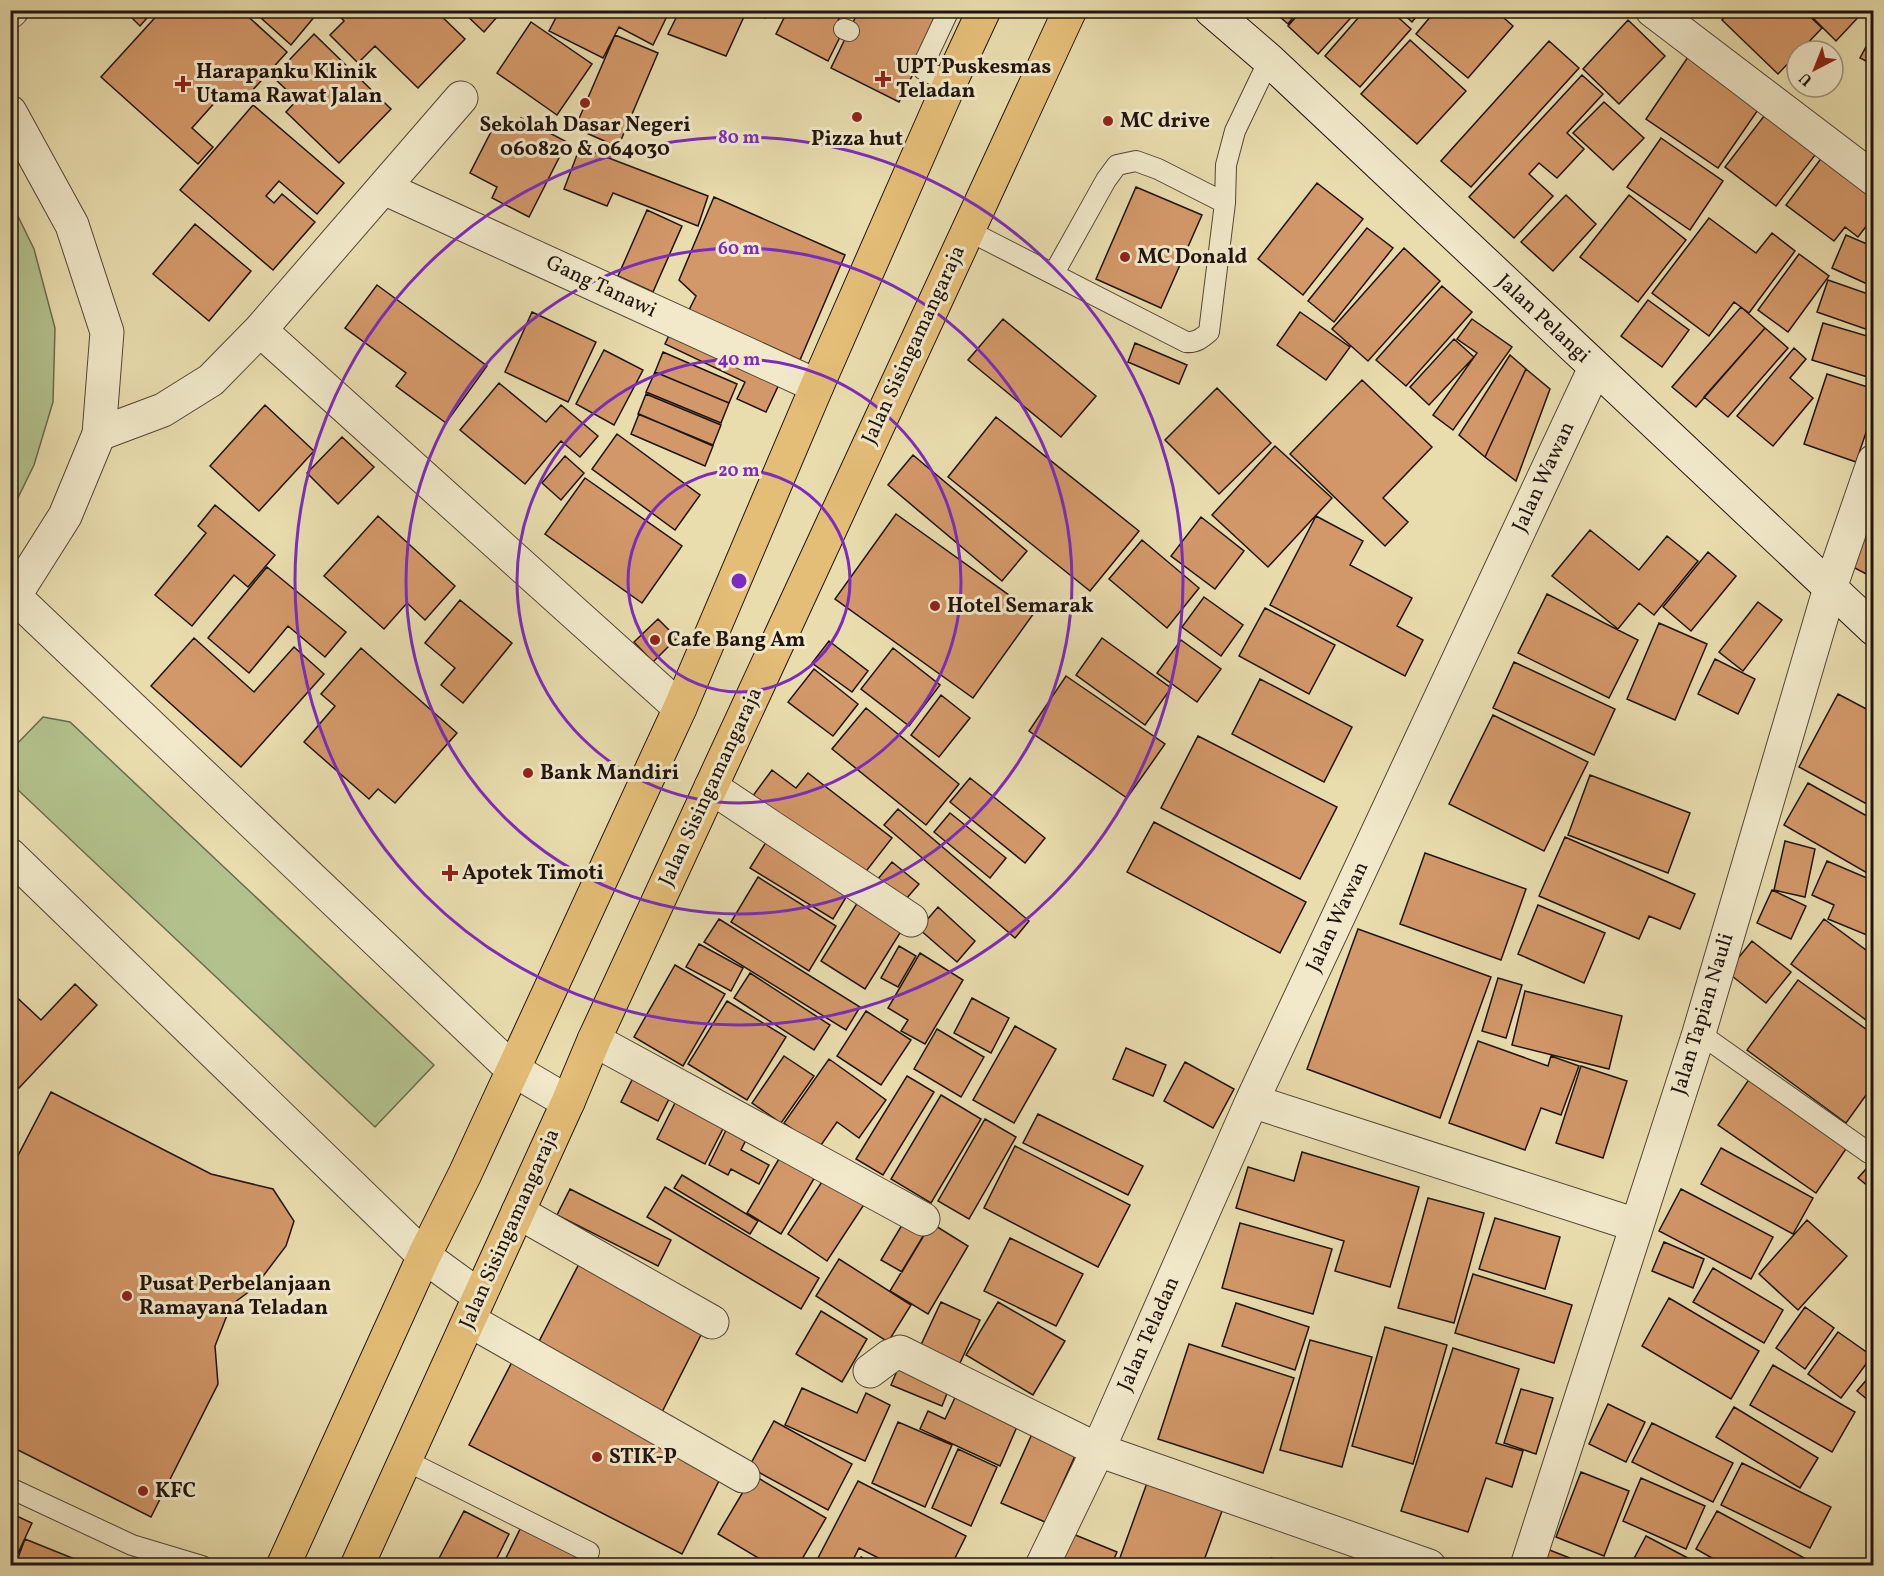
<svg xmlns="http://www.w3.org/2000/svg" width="1884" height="1576" font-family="Vollkorn,serif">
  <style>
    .green { fill: #b3c28d; stroke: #6a6b4e; stroke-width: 1.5 }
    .building { fill: #d39869; stroke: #20140e; stroke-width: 1.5 }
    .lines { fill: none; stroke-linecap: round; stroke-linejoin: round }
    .service-casing { stroke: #524636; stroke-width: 22 }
    .minor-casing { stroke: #524636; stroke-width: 35 }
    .tertiary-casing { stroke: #524636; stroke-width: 35 }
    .secondary-casing { stroke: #20140e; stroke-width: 35 }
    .primary-casing { stroke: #20140e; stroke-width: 35 }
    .service { stroke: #f1e9ca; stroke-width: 20 }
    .minor { stroke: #f1e9ca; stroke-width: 33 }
    .tertiary { stroke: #f1e9ca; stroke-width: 33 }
    .secondary { stroke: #f1e9ca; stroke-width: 33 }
    .primary { stroke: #e4be77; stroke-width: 33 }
    .ring { fill: none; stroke: #7b2cbf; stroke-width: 3 }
    .poi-dot { fill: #8f2418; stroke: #f1e9ca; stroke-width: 2 }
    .labels { text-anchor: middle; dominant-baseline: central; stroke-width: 6; stroke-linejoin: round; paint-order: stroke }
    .poi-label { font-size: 21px; font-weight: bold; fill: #20140e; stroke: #f1e9ca; text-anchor: start }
    .street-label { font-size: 21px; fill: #20140e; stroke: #f1e9ca }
    .centre { fill: #7b2cbf; stroke: #f1e9ca; stroke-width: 3 }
    .ring-label { font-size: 18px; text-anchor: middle; font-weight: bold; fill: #7b2cbf; stroke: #f1e9ca; stroke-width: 6; stroke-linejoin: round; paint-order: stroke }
  </style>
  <rect width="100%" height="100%" fill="#e9ddae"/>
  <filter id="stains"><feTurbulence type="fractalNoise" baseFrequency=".00333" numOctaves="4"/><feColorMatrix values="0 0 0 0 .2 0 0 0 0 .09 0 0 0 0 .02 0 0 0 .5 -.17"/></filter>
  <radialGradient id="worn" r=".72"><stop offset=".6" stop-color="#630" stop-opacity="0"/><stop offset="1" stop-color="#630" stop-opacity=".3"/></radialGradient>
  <!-- green -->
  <path class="green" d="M11,202L34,249L55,328L53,402L34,465L11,512Z
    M43,717L70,722L434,1065L375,1127L18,790L12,749Z"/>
  <!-- building -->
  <path class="building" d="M124,10H154L140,26Z
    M162,10H217L225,17L230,10H241L287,52L241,103L226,90L192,128L213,147L198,164L101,77Z
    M252,10H320L291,45Z
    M338,10H435L465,39L418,88L375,46L358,63L330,35L344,21L336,12Z
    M461,10H503L484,32Z
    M560,10H670L653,45L619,27L603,58L549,31Z
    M680,10H747L726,56L668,34Z
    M749,10H768L765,18Z
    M788,10H843L837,23L845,27L828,61L776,34Z
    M859,10H945L899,102L831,68Z
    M1272,10H1299L1288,24Z
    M1302,10H1358L1318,54L1288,26Z
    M1365,10H1390L1411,29L1360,87L1325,56Z
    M1399,10H1422L1412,22Z
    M1436,10H1495L1513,26L1468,78L1416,34Z
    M1731,10H1803L1822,28L1800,51H1797V54L1778,74L1722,20Z
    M1805,10H1865L1836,41Z
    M1628,20L1665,56L1619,104L1583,69Z
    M531,22L592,64L557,115L497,73Z
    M1874,32V65L1860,58Z
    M314,34L391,109L339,163L286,112L297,100L273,77Z
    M615,35L658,53L618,147L575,128Z
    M1410,40L1466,91L1417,144L1361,94Z
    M1549,41L1579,68L1471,187L1441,161Z
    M1690,54L1762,104L1718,168L1646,119Z
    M1582,75L1603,94L1567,133L1584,149L1557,178L1539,163L1529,174L1553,196L1514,238L1469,197Z
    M1604,102L1644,138L1613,170L1573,133Z
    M253,105L344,183L317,214L279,181L266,196L274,203L282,194L315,222L273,270L180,190Z
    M1771,107L1822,146L1776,206L1725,167Z
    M521,118L567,142L529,217L492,198L497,187L470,173L495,124L513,133Z
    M1661,138L1723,181L1690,230L1627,187Z
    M580,147L708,196L698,226L613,193L607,206L564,189Z
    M1826,152L1874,187V216L1858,237L1845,227L1834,241L1786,205Z
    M1317,183L1363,219L1303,295L1258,259Z
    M1136,187L1202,215L1161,308L1096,279Z
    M1566,195L1596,224L1553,271L1521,242Z
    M1629,195L1686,240L1638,302L1580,257Z
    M714,197L845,255L800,360L689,310L696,296L679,280Z
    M647,210L682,226L653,292L618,276Z
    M1709,218L1756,253L1772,233L1795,251L1749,313L1734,302L1709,336L1652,293Z
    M195,224L251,271L209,321L153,274Z
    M1367,228L1393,248L1334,322L1308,301Z
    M1846,235L1874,247V287L1832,268Z
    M1404,248L1440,281L1368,361L1332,329Z
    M1799,254L1829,276L1788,332L1758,310Z
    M1828,280L1874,296V332L1817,312Z
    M377,285L487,366L446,423L396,386L406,373L345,328Z
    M1442,286L1472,312L1406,386L1376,360Z
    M1648,300L1689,330L1662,367L1621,336Z
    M1741,307L1765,328L1696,407L1672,387Z
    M532,312L596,342L568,402L505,372Z
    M1300,312L1350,347L1326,380L1277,345Z
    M1003,319L1096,396L1061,437L968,360Z
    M1472,319L1512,347L1453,430L1433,415L1477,353L1457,339Z
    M1823,323L1874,338V379L1812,360Z
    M1765,328L1788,348L1728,417L1704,397Z
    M672,329L781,380L766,412L737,399L745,382L665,344Z
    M1454,339L1474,357L1429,405L1410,387Z
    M1135,343L1187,365L1179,384L1128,362Z
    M1794,348L1806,359L1790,378L1813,398L1773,446L1737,416Z
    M604,350L643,370L614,425L576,404Z
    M663,352L737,384L729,403L655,372Z
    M1510,355L1526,369L1485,457L1459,435Z
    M1526,369L1550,389L1516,481L1485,457Z
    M655,372L729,403L721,423L646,392Z
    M1827,374L1874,389V409L1856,462L1804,444Z
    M1362,380L1432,447L1383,498L1408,522L1385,546L1290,454Z
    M499,383L546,422L561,405L598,436L580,457L561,441L525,484L460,430Z
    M1217,388L1271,443L1219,494L1165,440Z
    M646,394L721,425L713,445L638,414Z
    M265,405L314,451L259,511L210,466Z
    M639,414L713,446L705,466L631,434Z
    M996,417L1139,531L1090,591L948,477Z
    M617,434L700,495L675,530L592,469Z
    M342,437L374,467L338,504L307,473Z
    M1275,446L1332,498L1268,567L1212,515Z
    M913,455L1027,551L1002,581L888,485Z
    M565,456L584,473L561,500L542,483Z
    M585,478L682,546L642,603L545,534Z
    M215,505L275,555L248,587L234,575L192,626L155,595L206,533L198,526Z
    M896,514L1034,613L973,698L835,599Z
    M378,516L455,586L425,620L407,603L384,629L324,576Z
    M1316,516L1363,541L1350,565L1412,598L1397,626L1423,640L1405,676L1270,605Z
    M1201,517L1244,551L1215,589L1171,556Z
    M1868,524L1874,527V578L1847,564Z
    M1590,530L1639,570L1667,536L1698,561L1654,615L1639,603L1618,629L1552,576Z
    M1142,540L1199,588L1167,628L1109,579Z
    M1708,552L1736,576L1691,631L1663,607Z
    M267,567L346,632L325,657L288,626L249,673L208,638Z
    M1547,594L1638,640L1609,698L1518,653Z
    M1204,597L1243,625L1221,656L1182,627Z
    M460,600L512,643L463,703L441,685L455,668L425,643Z
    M1758,602L1782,620L1743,671L1719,652Z
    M1265,608L1335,645L1309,694L1239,656Z
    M658,619L677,638L653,662L634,642Z
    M1659,623L1707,644L1675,720L1627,699Z
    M194,638L254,692L294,647L324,674L241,767L151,686Z
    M1102,638L1171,688L1145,725L1076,675Z
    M1181,640L1221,669L1197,702L1157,673Z
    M829,641L868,671L852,692L812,663Z
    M361,648L457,733L395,803L378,789L369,799L304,742L335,706L321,694Z
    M893,648L940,685L909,726L861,689Z
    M1715,659L1755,679L1738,714L1698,694Z
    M1514,662L1615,709L1594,755L1493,708Z
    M814,669L858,704L833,736L788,702Z
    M1066,676L1165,744L1127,798L1029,731Z
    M1260,679L1352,727L1324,782L1232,734Z
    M1838,694L1874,713V808L1799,767Z
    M941,695L970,718L939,757L911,735Z
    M866,708L959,784L926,825L832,749Z
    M1493,715L1588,762L1544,851L1449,804Z
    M1198,736L1337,807L1300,879L1161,808Z
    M772,770L796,788L808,773L892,838L860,879L752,797Z
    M1590,775L1690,813L1668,873L1568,835Z
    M970,778L1045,838L1025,863L950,802Z
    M1808,783L1874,820V877L1784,825Z
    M898,809L1029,921L1015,938L884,825Z
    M950,813L1006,858L990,878L934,832Z
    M1154,822L1306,902L1280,953L1127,872Z
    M771,834L854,884L833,919L750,868Z
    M1565,837L1695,894L1680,929L1649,916L1639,939L1539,896Z
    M1785,841L1815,849L1805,897L1774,890Z
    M1425,853L1526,889L1501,960L1400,924Z
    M1827,861L1874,881V938L1828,919L1834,905L1812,895Z
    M892,862L919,884L899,907L873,885Z
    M758,877L836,926L809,971L731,922Z
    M1772,890L1806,906L1791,939L1757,923Z
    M861,897L905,925L865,989L821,961Z
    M1538,905L1605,933L1584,983L1518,954Z
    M938,907L975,941L957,962L919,929Z
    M719,919L860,1007L846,1030L704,942Z
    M1824,919L1874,956V1026L1791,964Z
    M1358,929L1491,977L1440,1118L1307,1069Z
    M1752,941L1791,972L1766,1003L1727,972Z
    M699,944L743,968L731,991L686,967Z
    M899,946L916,956L898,987L881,978Z
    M920,953L963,980L925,1044L901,1031L908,1020L888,1008Z
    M675,965L725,994L683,1066L634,1037Z
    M750,973L830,1025L814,1050L734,998Z
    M1498,978L1522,985L1506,1038L1482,1031Z
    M1798,980L1874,1035V1084L1846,1123L1747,1050Z
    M75,984L97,1005L19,1088L10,1080V991L41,1020Z
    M1525,991L1622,1016L1609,1069L1512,1045Z
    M972,998L1009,1018L991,1053L954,1033Z
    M727,1001L786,1037L747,1100L688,1064Z
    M866,1011L911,1040L881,1085L837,1056Z
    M1015,1026L1056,1049L1014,1123L973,1100Z
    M937,1029L984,1057L961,1097L914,1069Z
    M1478,1041L1548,1066L1551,1056L1579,1066L1561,1115L1541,1108L1525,1150L1449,1123Z
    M1126,1048L1166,1065L1153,1096L1113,1079Z
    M784,1056L814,1076L781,1123L752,1103Z
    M829,1059L886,1100L859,1138L837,1122L819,1148L784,1123Z
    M1185,1062L1234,1089L1213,1128L1164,1101Z
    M1581,1066L1627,1081L1603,1158L1556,1143Z
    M637,1070L674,1089L658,1121L621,1102Z
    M1752,1075L1850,1143L1816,1193L1718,1125Z
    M907,1076L934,1092L883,1175L856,1159Z
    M51,1092L211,1174L273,1189L294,1221L286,1246L254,1288L231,1305L215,1346L218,1384L151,1517L10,1446V1171Z
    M680,1093L729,1117L705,1164L657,1139Z
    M941,1095L981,1119L931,1203L891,1179Z
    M1038,1114L1143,1166L1128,1195L1023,1143Z
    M985,1119L1016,1137L969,1219L938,1201Z
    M730,1122L750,1132L741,1150L769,1165L759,1184L731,1169L728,1175L709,1165Z
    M1015,1146L1130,1205L1098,1267L984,1208Z
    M1721,1148L1813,1198L1793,1234L1701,1184Z
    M783,1152L818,1172L781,1234L747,1213Z
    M1302,1152L1419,1187L1390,1287L1335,1271L1344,1241L1236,1208L1248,1167L1294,1181Z
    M1874,1160V1191L1858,1178Z
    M827,1174L867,1200L827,1261L788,1234Z
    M682,1175L758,1221L750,1234L674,1188Z
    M665,1187L819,1278L801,1309L647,1217Z
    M570,1189L671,1240L658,1266L557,1215Z
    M1681,1189L1773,1237L1751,1279L1659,1231Z
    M1428,1198L1484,1213L1454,1323L1398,1308Z
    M908,1215L929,1227L902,1272L881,1260Z
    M1495,1218L1560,1237L1545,1289L1479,1269Z
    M1807,1220L1847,1256L1798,1310L1759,1274Z
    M931,1223L968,1246L928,1314L890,1291Z
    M1240,1223L1332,1249L1313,1314L1222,1288Z
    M1010,1238L1083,1274L1056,1326L984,1291Z
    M1664,1242L1704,1259L1693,1288L1652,1271Z
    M582,1258L707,1323L658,1420L532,1355Z
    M839,1259L911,1305L888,1342L816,1296Z
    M1713,1268L1783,1310L1764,1343L1693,1302Z
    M1473,1274L1572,1305L1554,1363L1455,1333Z
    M1669,1298L1759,1351L1731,1399L1642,1346Z
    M941,1302L980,1320L959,1365L920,1347Z
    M998,1302L1065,1341L1033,1395L966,1355Z
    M1236,1303L1309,1327L1295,1370L1222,1346Z
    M1805,1307L1834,1328L1805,1369L1776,1348Z
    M821,1311L867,1339L842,1382L796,1354Z
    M1385,1327L1447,1345L1413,1464L1352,1446Z
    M1838,1332L1872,1356L1841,1398L1808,1374Z
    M1310,1340L1372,1357L1342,1467L1280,1450Z
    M1189,1344L1294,1378L1263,1473L1158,1439Z
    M1453,1348L1519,1369L1496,1443L1523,1451L1512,1487L1486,1478L1468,1532L1401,1511Z
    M902,1359L952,1381L942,1406L891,1385Z
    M513,1360L725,1469L682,1554L469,1445Z
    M1773,1365L1855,1412L1832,1452L1750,1405Z
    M1874,1371V1405L1857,1391Z
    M960,1387L1022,1415L1000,1466L920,1429L928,1411L945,1419Z
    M802,1388L857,1413L866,1393L890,1405L865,1461L785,1425Z
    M1521,1389L1553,1398L1536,1454L1504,1443Z
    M1608,1404L1645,1422L1626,1462L1589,1444Z
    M1734,1407L1818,1458L1800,1488L1716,1437Z
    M774,1421L852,1464L828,1510L749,1467Z
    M898,1422L952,1445L925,1507L872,1483Z
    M1652,1423L1733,1463L1713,1502L1632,1462Z
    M1036,1425L1080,1445L1045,1522L1001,1503Z
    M958,1449L997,1467L971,1526L932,1508Z
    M1742,1463L1831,1507L1810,1548L1721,1505Z
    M1581,1472L1629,1491L1604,1556L1556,1537Z
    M753,1475L826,1518L798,1566H772L718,1534Z
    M1641,1478L1705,1506L1686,1549L1623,1521Z
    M858,1481L966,1536L951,1566H894L859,1548L850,1566H828L817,1560Z
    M1147,1483L1222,1511L1202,1566H1117Z
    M464,1511L509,1534L493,1566H435Z
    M1717,1511L1819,1566H1726L1696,1549Z
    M10,1513L32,1523L12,1566H10Z
    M523,1523L579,1550L571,1566H502Z
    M1068,1532L1117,1552L1111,1566H1054Z
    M1646,1536L1703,1566H1630Z
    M25,1539L92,1566H15Z
    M1547,1549L1590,1566H1541Z
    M861,1557L876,1566H856Z
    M1271,1558L1298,1566H1269Z"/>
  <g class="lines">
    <!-- service casing -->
    <g class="service-casing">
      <path id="service" d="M949,10L924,63V70L950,83
        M844,29L849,31
        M967,230L1186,342C1196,343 1202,338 1209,332L1225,203L1226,165L1235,131L1269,60
        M1054,273L1106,180L1117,165L1136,161L1158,169L1225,203
        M1699,1033L1869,1153
        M405,1460L589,1552
        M10,1488L132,1545L202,1566"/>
    </g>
    <!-- minor casing -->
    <g class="minor-casing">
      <path id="minor" d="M1652,10L1874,179
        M10,12L12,10
        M384,188L817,386
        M260,330L680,708
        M99,434L163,410L211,380L260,330L461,98
        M711,787L911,920
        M594,1040L923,1219
        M1252,1101L1636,1225
        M518,1212L712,1322
        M469,1320L743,1476
        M870,1371L890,1356L900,1352L1098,1450L1429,1566
        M1042,1566L1098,1450L1252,1101L1595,368
        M1527,1566L1699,1033L1830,588L1874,461"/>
    </g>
    <!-- tertiary casing -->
    <g class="tertiary-casing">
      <path id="tertiary" d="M10,112L72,225L107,332L99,434L65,516L10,603
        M15,597L512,1069L568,1102
        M10,855L424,1256L479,1296"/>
    </g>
    <!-- secondary casing -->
    <g class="secondary-casing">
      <path id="secondary" d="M1211,10L1269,60L1874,629"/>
    </g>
    <!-- primary casing -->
    <g class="primary-casing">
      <path id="primary" d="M283,1566L424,1256L465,1174L680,708L817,386L950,83L984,10
        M357,1566L568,1102L594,1040L1070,10"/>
    </g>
    <!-- service -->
    <use href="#service" class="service"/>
    <!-- minor -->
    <use href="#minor" class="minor"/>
    <!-- tertiary -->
    <use href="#tertiary" class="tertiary"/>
    <!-- secondary -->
    <use href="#secondary" class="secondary"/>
    <!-- primary -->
    <use href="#primary" class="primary"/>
  </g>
  <!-- distance rings -->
  <g class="ring">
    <circle cx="739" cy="581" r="111"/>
    <circle cx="739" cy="581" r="222"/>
    <circle cx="739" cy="581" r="333"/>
    <circle cx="739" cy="581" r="444"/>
  </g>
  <!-- markers -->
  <g class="poi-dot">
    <path d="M880 70h6v6h6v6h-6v6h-6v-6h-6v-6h6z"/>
    <path d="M180 75h6v6h6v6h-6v6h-6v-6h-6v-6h6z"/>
    <circle cx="585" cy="103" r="6"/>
    <circle cx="857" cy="117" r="6"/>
    <circle cx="1108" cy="121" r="6"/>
    <circle cx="1125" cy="257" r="6"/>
    <circle cx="935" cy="606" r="6"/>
    <circle cx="655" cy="640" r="6"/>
    <circle cx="528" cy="773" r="6"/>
    <path d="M447 864h6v6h6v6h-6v6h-6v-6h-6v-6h6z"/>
    <circle cx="127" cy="1296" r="6"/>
    <circle cx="597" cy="1457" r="6"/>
    <circle cx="143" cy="1491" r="6"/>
  </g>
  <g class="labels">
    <!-- poi labels -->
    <g class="poi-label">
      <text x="896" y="67">UPT Puskesmas<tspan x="896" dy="24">Teladan</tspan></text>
      <text x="196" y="72">Harapanku Klinik<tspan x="196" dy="24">Utama Rawat Jalan</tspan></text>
      <text x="1120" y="121">MC drive</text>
      <text x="585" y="125" text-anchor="middle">Sekolah Dasar Negeri<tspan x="585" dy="24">060820 &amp; 064030</tspan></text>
      <text x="857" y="139" text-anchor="middle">Pizza hut</text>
      <text x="1137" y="257">MC Donald</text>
      <text x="947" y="606">Hotel Semarak</text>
      <text x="667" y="640">Cafe Bang Am</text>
      <text x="540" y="773">Bank Mandiri</text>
      <text x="462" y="873">Apotek Timoti</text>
      <text x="139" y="1284">Pusat Perbelanjaan<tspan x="139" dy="24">Ramayana Teladan</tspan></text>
      <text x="609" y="1457">STIK-P</text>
      <text x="155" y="1491">KFC</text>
    </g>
    <!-- street labels -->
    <g class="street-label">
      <text transform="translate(601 287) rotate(25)">Gang Tanawi</text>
      <text transform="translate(1543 319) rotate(43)">Jalan Pelangi</text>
      <text transform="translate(914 345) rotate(-65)">Jalan Sisingamangaraja</text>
      <text transform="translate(1544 477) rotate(-65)">Jalan Wawan</text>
      <text transform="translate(711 787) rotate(-65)">Jalan Sisingamangaraja</text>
      <text transform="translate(1338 917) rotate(-65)">Jalan Wawan</text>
      <text transform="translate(1703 1014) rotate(-73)">Jalan Tapian Nauli</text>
      <text transform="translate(510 1229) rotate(-66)">Jalan Sisingamangaraja</text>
      <text transform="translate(1149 1334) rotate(-66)">Jalan Teladan</text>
    </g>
  </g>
  <circle cx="739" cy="581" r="9" class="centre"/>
  <g class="ring-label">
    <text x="739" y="143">80 m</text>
    <text x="739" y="254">60 m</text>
    <text x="739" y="365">40 m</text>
    <text x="739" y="476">20 m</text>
  </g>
  <!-- margin -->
  <rect width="1884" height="1576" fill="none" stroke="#e9ddae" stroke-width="36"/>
  <rect x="12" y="12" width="1860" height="1552" fill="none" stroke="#20140e" stroke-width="3"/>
  <rect x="18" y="18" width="1848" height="1540" fill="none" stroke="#20140e" stroke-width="1.5"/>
  <!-- north arrow -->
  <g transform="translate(1815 69) rotate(222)"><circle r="28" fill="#f1e9ca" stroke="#9d947f" stroke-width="1.5"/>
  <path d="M0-4.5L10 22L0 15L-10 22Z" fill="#8f2418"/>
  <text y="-9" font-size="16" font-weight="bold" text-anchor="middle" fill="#20140e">U</text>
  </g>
  <rect width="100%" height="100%" filter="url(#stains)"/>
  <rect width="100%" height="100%" fill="url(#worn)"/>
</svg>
